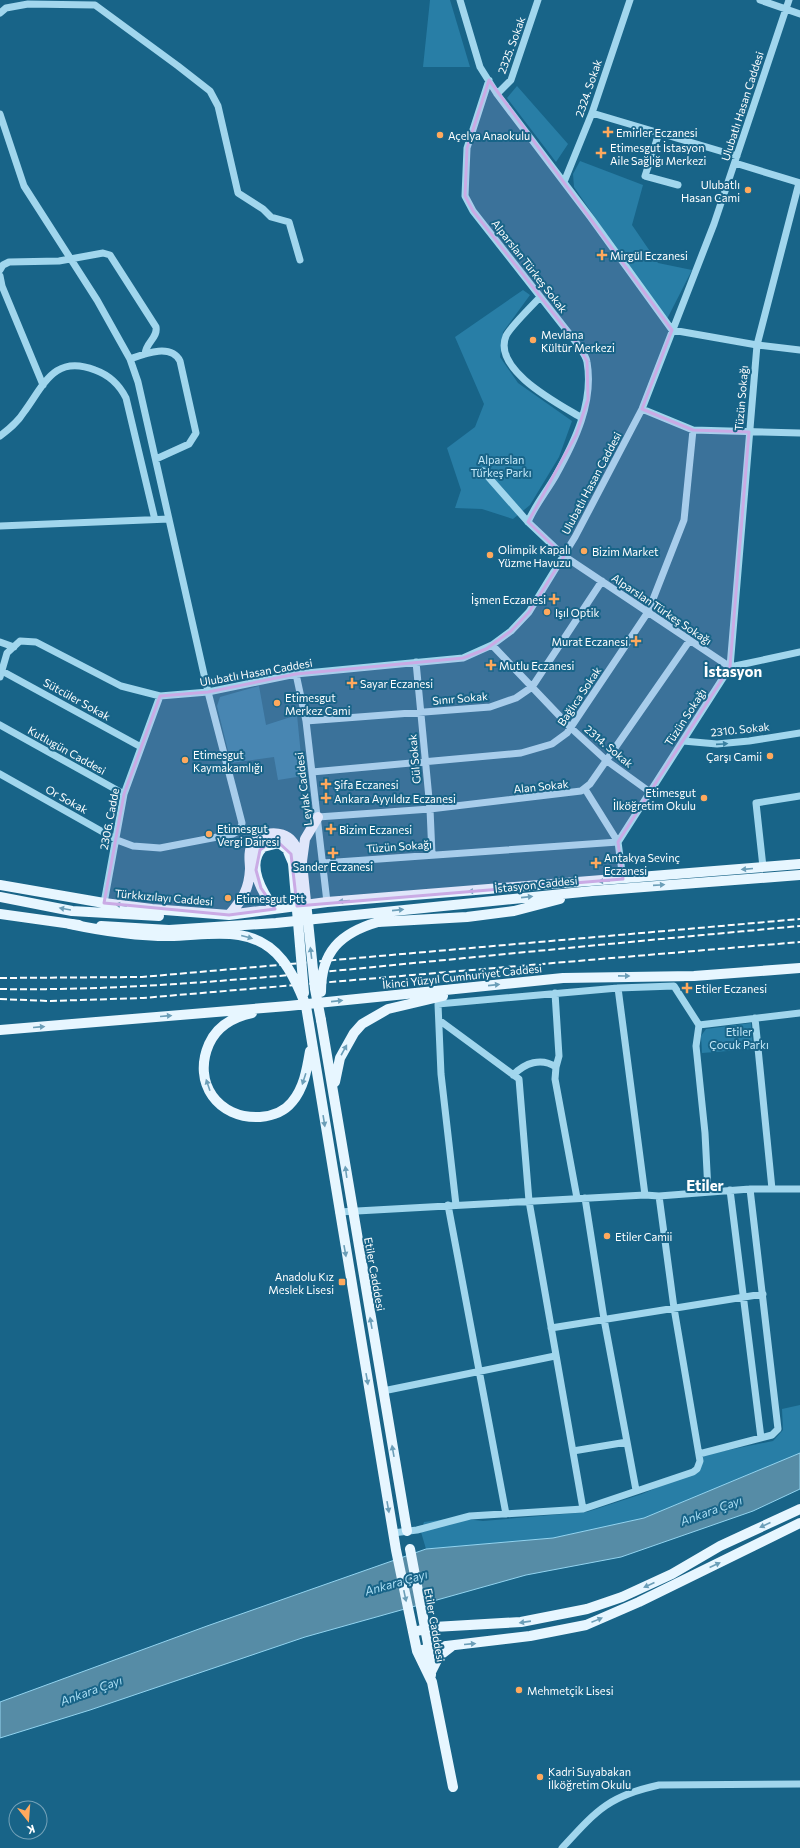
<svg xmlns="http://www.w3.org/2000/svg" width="800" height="1848" font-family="Commissioner,sans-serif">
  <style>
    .green { fill: #287ea6 }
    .water { fill: #568ca6; stroke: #93d4f0 }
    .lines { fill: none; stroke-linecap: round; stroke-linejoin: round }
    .minor { stroke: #a1d6ed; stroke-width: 7 }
    .major { stroke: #e7f6ff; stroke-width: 10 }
    .rail { stroke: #fff; stroke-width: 2; stroke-dasharray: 7 3; stroke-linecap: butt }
    .major-bridge { stroke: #e7f6ff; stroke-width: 10 }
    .oneway { fill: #3a80a1 }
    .oneway2 { fill: #6b9eb8 }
    .marked { fill: #caabe5; fill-opacity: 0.2; stroke: #caabe5; stroke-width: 3; stroke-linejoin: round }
    .poi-dot { fill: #ffa95d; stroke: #186488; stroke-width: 1.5 }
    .labels { text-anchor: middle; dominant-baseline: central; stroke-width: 4; stroke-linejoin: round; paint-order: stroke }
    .street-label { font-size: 11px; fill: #fff; stroke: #186488 }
    .poi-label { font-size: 11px; fill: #fff; stroke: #186488; text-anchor: start }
    .park-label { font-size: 11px; fill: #c6eafa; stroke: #186488 }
    .water-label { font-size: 12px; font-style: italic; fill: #acdff5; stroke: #186488 }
    .district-label { font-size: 15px; font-weight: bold; fill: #fff; stroke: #186488 }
  </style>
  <rect width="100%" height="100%" fill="#186488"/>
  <!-- green -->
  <path class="green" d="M430,0H450L470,67H423Z
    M517,86L568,144L556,162L507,98Z
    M580,161L643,185L632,225L658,263L692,270L666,321L574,187L573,174Z
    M523,290L530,295L503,332L500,357L518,383L572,421L559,457L530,505L513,519L482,509L455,508L461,490L447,448L475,427L484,404L455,337Z
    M259,686L266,725L297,715L303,776L278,780L274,757L231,763L217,706L220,697Z
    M751,1023L753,1049L702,1053L701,1036L706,1029Z
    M800,1405V1453L644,1518L553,1538L426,1549L421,1532L424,1522L456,1518L483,1521L587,1512L642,1494L696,1471L704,1455L773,1441L783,1430L782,1409Z"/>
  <!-- water -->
  <path class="water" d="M800,1453V1489L753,1511L621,1557L526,1575L305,1637L90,1710L0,1738V1702L207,1626L426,1549L553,1538L644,1518Z"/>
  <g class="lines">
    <!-- minor -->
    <path class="minor" d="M460,0L480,67L497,94L591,218L672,330L757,345L800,350
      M760,0L800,14
      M0,13L6,8L28,4L95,5L178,66L210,91L218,106L238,193L263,209L271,217L289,222L300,260
      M489,80L467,148L465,196L473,211L575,341C579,347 586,355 587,362C594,402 575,441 556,475C547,491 535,505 528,522
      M497,94L511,80L538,0
      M592,113L737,156
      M0,114L24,186L97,300L130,359L138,382L208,692L242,823L240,830L233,834L160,848L133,846L117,840L0,774
      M659,133L645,176L678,185
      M735,163L800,183
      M564,182L592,113L630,0
      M0,270L3,265L9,262L59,261L103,253L110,255L156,327C158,338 146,342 145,354
      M0,276L2,286L43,385
      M540,297C533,305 510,327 506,336C492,370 559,404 582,418
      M130,359C144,354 171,343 180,361L196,433L189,444L156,459
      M642,409L693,430L800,433
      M0,436C9,429 18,422 24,412C44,385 54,354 95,370C109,375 119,384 126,398L155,520
      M483,471L528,522L564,556L730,667L800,652
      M0,526L169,519
      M0,642L14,647
      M492,645L571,728L607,761L650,792
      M416,662L430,809L432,855
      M2,671L141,747
      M296,674L306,721L327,902
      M0,677L7,653L20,641L36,642L121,686L160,696L208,692L296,674L463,658L492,645L511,631L529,612L575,537L642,409L714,224L789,0
      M306,721L490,707L516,698L532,687L602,581
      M0,725L124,794
      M683,741L717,744L749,741L800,733
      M312,772L521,753L552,744L567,733L648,612L684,520L693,430
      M585,789L618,842L623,879
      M318,817L430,809L581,791L590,784L690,640
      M323,863L618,842L730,667L757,345L799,183
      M763,867L756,803L800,796
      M104,903L124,794L160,696
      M618,988L645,1195
      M555,993L559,1056L556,1067L555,1079L577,1198
      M755,1018L772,1189
      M439,1020L519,1079L529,1201L583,1509
      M699,1025L696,1046L705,1133L708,1191
      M513,1075C525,1063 541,1057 556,1067
      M730,1190L761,1438
      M585,1198L604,1319L636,1490
      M448,1205L506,1514
      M456,1205L441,1074L438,1004L618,988L674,986L699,1025L800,1013
      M339,1212L645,1195L659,1196L750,1189H800
      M551,1328L763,1294
      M383,1391L555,1356
      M573,1451L627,1442
      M699,1454L772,1435L778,1429L750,1189
      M393,1533L417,1530L470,1516L583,1509L693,1472L697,1469L700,1461L674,1308L659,1196
      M562,1848C596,1811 608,1796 659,1785L800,1784"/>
    <!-- major -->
    <path class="major" d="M302,861L305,839L318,817
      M0,885L104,903L152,909L229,915L327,902L800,864
      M0,897L72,911L159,916
      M275,909C263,894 245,864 263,847L279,843L287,849L293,863
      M0,914L79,925
      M227,915H229C243,899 249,889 250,869C250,862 248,854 251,847C257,831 282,829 292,841C298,847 299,856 302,863
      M378,922L467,917L514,911L560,899
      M101,926L169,930L276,923L592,891L800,875
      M306,1006L396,1550L417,1651L432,1682L453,1787
      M252,1013C233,1017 217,1026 209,1044C192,1083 218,1119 260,1117C272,1116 284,1112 292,1102C304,1088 307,1069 310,1051
      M321,1020L407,1531
      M0,1030L288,1006L563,978L694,976L800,968
      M335,1082L340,1058L354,1033L362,1024L388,1009L443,996
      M410,1549L429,1649L431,1675
      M413,1632L434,1627L521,1622L587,1609L622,1597L672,1574L720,1546L800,1509
      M417,1651L438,1647L530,1636L586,1625L639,1602L800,1523
      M431,1672L439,1656L452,1646"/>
    <!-- rail -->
    <path class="rail" d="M0,978L142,977L800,919
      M0,989C125,991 250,979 374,967C516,953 658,939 800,926
      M0,999L50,1001L143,998L800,942"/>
    <!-- major-bridge -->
    <path class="major-bridge" d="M293,863L304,993
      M302,863L315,989L321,1020
      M70,924C103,931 135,936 169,936C192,936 217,931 239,935C278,941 293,972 306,1006
      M321,992C321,952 340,933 378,922"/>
  </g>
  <!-- one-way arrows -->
  <defs><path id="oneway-solid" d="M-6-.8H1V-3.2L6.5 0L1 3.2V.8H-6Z"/></defs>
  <use class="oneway" href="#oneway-solid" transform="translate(722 744) rotate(-4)"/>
  <g class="oneway2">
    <use href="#oneway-solid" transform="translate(747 869) rotate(175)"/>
    <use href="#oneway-solid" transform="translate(604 881) rotate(176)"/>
    <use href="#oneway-solid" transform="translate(659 885) rotate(-4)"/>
    <use href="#oneway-solid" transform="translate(474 891) rotate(176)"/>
    <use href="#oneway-solid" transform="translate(527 897) rotate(-6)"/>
    <use href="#oneway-solid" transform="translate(344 901) rotate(176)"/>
    <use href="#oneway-solid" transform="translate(121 905) rotate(-172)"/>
    <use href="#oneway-solid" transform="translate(65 909) rotate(-170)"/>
    <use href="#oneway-solid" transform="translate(398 910) rotate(-6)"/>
    <use href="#oneway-solid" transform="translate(247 937) rotate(15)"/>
    <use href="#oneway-solid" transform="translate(311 953) rotate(-97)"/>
    <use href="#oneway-solid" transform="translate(624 976) rotate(1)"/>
    <use href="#oneway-solid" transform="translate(494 985) rotate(-6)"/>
    <use href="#oneway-solid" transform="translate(337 1001) rotate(-6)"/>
    <use href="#oneway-solid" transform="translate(166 1016) rotate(-5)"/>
    <use href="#oneway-solid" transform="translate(39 1027) rotate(-5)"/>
    <use href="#oneway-solid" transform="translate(344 1050) rotate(-61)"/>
    <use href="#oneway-solid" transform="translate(304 1079) rotate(108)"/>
    <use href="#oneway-solid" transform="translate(208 1085) rotate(-109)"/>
    <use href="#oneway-solid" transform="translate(324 1121) rotate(81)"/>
    <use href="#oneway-solid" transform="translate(346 1172) rotate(-98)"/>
    <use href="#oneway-solid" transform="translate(345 1251) rotate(80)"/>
    <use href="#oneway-solid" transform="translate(371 1323) rotate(-100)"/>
    <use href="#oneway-solid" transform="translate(367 1379) rotate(80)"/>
    <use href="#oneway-solid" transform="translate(393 1451) rotate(-100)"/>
    <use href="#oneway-solid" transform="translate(388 1507) rotate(80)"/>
    <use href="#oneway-solid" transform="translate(765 1525) rotate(156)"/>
    <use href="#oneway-solid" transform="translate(715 1565) rotate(-25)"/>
    <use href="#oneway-solid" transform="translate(649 1585) rotate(156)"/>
    <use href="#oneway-solid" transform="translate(405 1596) rotate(78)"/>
    <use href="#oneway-solid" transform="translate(597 1620) rotate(-22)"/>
    <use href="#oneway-solid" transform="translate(525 1622) rotate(172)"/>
    <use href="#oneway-solid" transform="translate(470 1644) rotate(-5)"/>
  </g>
  <!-- marked area -->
  <path class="marked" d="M489,80L672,330L642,409L693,430L749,432L730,667L618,842L623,879L297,906L291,854L279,843L268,844L260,850L256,870L261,888L275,909L229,915L104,903L124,794L160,696L208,692L296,674L463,658L486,649L511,631L529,612L564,556L528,522L576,435L588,399L587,361L575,341L473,211L465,196L467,148Z"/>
  <!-- markers -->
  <g class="poi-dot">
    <path d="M606 126h4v4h4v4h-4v4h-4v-4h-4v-4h4z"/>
    <circle cx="440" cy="135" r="4"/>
    <path d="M599 147h4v4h4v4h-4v4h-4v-4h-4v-4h4z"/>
    <circle cx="748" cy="190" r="4"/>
    <path d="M600 249h4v4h4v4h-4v4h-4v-4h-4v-4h4z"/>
    <circle cx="533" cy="340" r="4"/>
    <circle cx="584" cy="551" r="4"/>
    <circle cx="490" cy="555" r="4"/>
    <path d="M552 593h4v4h4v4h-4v4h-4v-4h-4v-4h4z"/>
    <circle cx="547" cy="612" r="4"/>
    <path d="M634 635h4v4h4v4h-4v4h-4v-4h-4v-4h4z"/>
    <path d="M489 659h4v4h4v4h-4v4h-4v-4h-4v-4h4z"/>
    <path d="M350 677h4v4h4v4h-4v4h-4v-4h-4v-4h4z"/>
    <circle cx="277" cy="703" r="4"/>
    <circle cx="770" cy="756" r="4"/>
    <circle cx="185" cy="760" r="4"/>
    <path d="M324 778h4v4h4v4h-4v4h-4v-4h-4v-4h4z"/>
    <path d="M324 792h4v4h4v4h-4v4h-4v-4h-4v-4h4z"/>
    <circle cx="704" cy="798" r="4"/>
    <path d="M329 823h4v4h4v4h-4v4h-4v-4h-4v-4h4z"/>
    <circle cx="209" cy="834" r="4"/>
    <path d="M331 847h4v4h4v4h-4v4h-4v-4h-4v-4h4z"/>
    <path d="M594 857h4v4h4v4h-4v4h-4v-4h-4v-4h4z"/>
    <circle cx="228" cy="898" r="4"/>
    <path d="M685 982h4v4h4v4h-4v4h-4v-4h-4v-4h4z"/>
    <circle cx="607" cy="1236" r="4"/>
    <rect x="338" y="1278" width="8" height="8" rx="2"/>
    <circle cx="519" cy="1690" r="4"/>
    <circle cx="540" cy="1777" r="4"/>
  </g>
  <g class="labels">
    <!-- street labels -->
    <g class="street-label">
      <text transform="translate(511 45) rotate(-70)">2325. Sokak</text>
      <text transform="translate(588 88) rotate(-71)">2324. Sokak</text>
      <text transform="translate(742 106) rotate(-72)">Ulubatlı Hasan Caddesi</text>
      <text transform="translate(530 266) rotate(52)">Alparslan Türkeş Sokak</text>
      <text transform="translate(741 398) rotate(-85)">Tüzün Sokağı</text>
      <text transform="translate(591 483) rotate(-62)">Ulubatlı Hasan Caddesi</text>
      <text transform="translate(662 609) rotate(34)">Alparslan Türkeş Sokağı</text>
      <text transform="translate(256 672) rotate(-10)">Ulubatlı Hasan Caddesi</text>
      <text transform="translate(579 696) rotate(-56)">Bağlıca Sokak</text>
      <text transform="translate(460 698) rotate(-5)">Sınır Sokak</text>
      <text transform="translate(77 699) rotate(29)">Sütcüler Sokak</text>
      <text transform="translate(685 717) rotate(-57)">Tüzün Sokağı</text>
      <text transform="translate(740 729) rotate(-6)">2310. Sokak</text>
      <text transform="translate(609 746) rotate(40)">2314. Sokak</text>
      <text transform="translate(67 750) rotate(29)">Kutlugün Caddesi</text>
      <text transform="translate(414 759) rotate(-95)">Gül Sokak</text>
      <text transform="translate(541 786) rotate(-6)">Alan Sokak</text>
      <text transform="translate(303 789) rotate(-97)">Leylak Caddesi</text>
      <text transform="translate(67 799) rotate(29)">Or Sokak</text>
      <text transform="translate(109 819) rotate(-79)">2306. Cadde</text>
      <text transform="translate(399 846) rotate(-4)">Tüzün Sokağı</text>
      <text transform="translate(536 884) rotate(-6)">İstasyon Caddesi</text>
      <text transform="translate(164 897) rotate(5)">Türkkızılayı Caddesi</text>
      <text transform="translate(462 976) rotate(-6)">İkinci Yüzyıl Cumhuriyet Caddesi</text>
      <text transform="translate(375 1274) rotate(80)">Etiler Cadddesi</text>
      <text transform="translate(435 1625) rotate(80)">Etiler Cadddesi</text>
    </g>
    <!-- poi labels -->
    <g class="poi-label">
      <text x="616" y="132">Emirler Eczanesi</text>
      <text x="448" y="135">Açelya Anaokulu</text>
      <text x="610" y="147">Etimesgut İstasyon<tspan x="610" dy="13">Aile Sağlığı Merkezi</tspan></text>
      <text x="740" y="184" text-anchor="end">Ulubatlı<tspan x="740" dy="13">Hasan Cami</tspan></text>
      <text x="610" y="255">Mirgül Eczanesi</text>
      <text x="541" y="334">Mevlana<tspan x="541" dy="13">Kültür Merkezi</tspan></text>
      <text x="498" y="549">Olimpik Kapalı<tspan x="498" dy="13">Yüzme Havuzu</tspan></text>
      <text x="592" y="551">Bizim Market</text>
      <text x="546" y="599" text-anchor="end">İşmen Eczanesi</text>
      <text x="555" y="612">Işıl Optik</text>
      <text x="628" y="641" text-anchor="end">Murat Eczanesi</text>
      <text x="499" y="665">Mutlu Eczanesi</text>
      <text x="360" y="683">Sayar Eczanesi</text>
      <text x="285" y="697">Etimesgut<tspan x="285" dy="13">Merkez Cami</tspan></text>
      <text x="193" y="754">Etimesgut<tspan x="193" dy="13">Kaymakamlığı</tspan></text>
      <text x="762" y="756" text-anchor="end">Çarşı Camii</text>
      <text x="334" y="784">Şifa Eczanesi</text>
      <text x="696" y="792" text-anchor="end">Etimesgut<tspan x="696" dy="13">İlköğretim Okulu</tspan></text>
      <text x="334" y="798">Ankara Ayyıldız Eczanesi</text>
      <text x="217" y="828">Etimesgut<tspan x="217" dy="13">Vergi Dairesi</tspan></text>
      <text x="339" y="829">Bizim Eczanesi</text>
      <text x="604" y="857">Antakya Sevinç<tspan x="604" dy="13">Eczanesi</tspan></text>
      <text x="333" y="866" text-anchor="middle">Sander Eczanesi</text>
      <text x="236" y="898">Etimesgut Ptt</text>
      <text x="695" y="988">Etiler Eczanesi</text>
      <text x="615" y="1236">Etiler Camii</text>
      <text x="334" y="1276" text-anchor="end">Anadolu Kız<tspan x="334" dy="13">Meslek Lisesi</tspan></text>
      <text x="527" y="1690">Mehmetçik Lisesi</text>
      <text x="548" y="1771">Kadri Suyabakan<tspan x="548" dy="13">İlköğretim Okulu</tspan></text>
    </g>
    <!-- park labels -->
    <g class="park-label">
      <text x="501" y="459">Alparslan<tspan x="501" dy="13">Türkeş Parkı</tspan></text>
      <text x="739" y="1031">Etiler<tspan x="739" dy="13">Çocuk Parkı</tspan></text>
    </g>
    <!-- water labels -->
    <g class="water-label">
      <text transform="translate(711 1510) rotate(-20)">Ankara Çayı</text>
      <text transform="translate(396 1582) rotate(-16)">Ankara Çayı</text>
      <text transform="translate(91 1690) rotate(-20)">Ankara Çayı</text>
    </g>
    <!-- district labels -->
    <g class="district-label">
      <text x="733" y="671">İstasyon</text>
      <text x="705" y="1185">Etiler</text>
    </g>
  </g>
  <!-- north arrow -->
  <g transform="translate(28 1820) rotate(163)"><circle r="19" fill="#186488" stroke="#74a2b8"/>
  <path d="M0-3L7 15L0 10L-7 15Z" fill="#ffa95d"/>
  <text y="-6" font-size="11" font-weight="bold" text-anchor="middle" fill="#ffffff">K</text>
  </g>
</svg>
